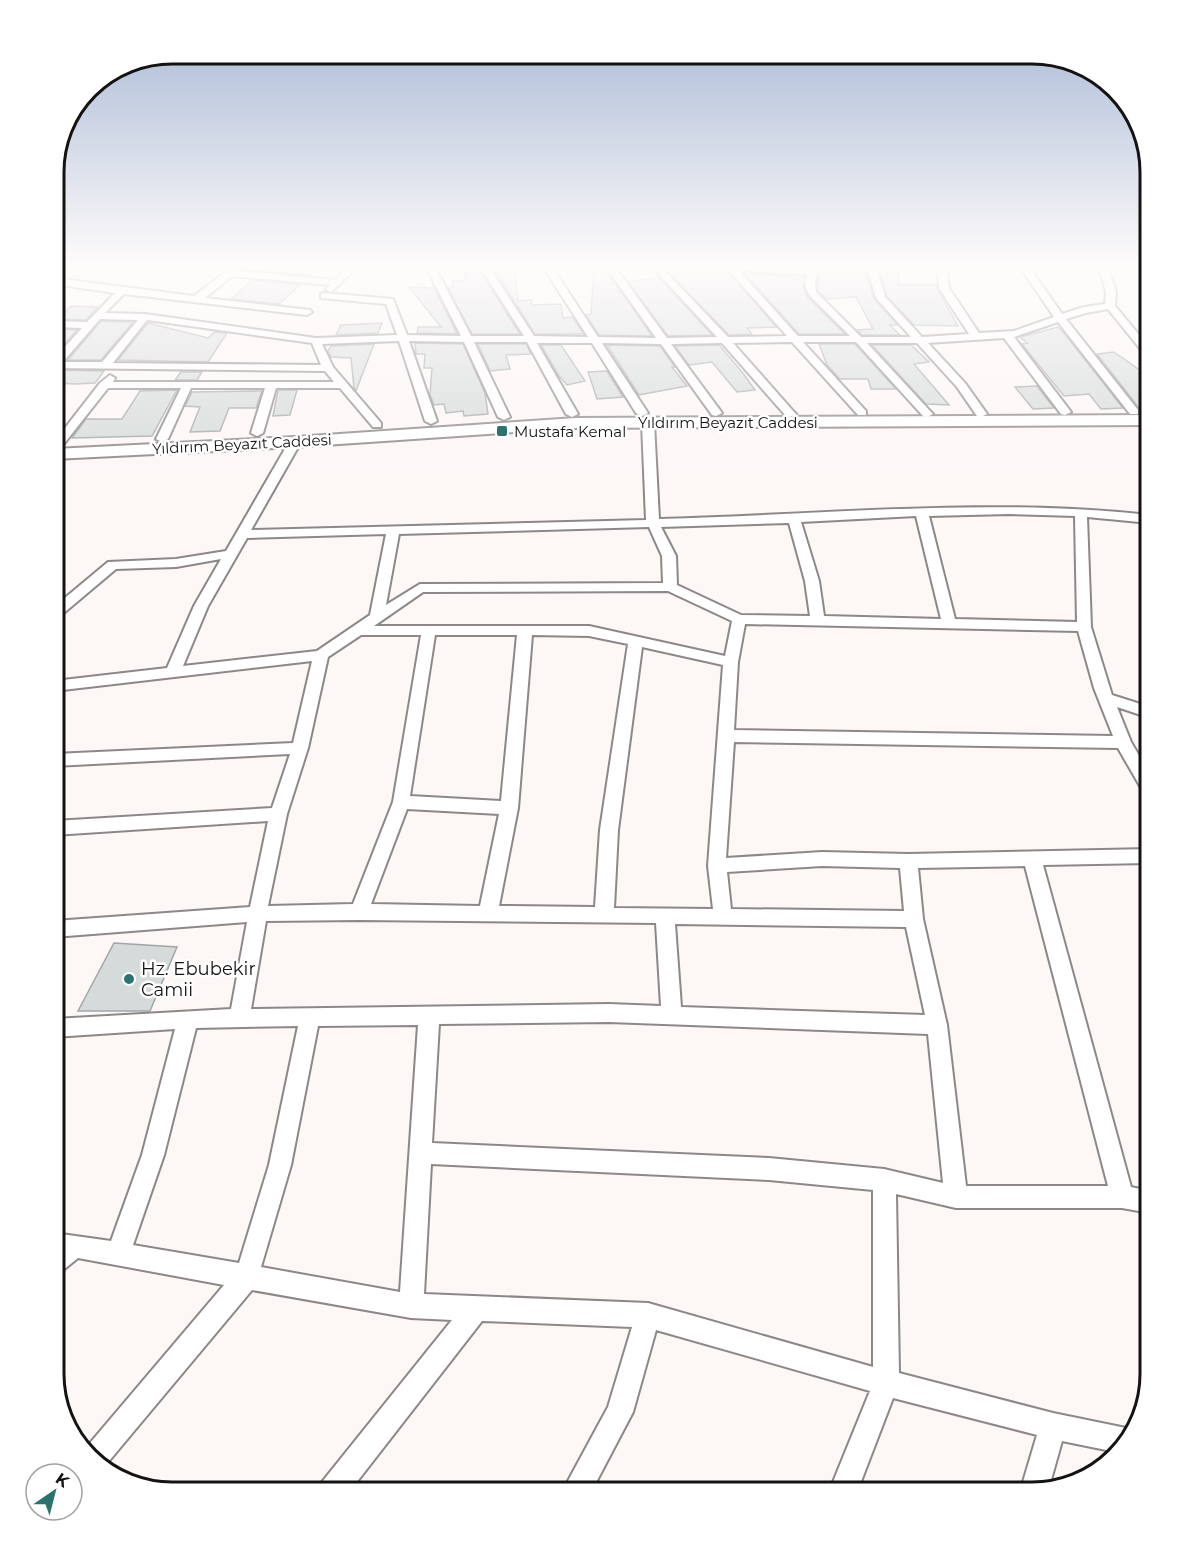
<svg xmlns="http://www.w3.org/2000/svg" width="1204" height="1546" font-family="Montserrat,sans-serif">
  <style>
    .building { fill: #d5dbda; stroke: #a1a7a6; stroke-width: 1.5 }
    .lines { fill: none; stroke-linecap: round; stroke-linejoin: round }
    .minor-casing { stroke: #8d8887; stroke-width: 4 }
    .secondary-casing { stroke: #8d8887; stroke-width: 4 }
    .minor { fill: #fff; fill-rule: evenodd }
    .secondary { fill: #fff; fill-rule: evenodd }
    .poi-dot { fill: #2b746e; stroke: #fff; stroke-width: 2 }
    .labels { text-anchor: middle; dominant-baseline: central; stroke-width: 5; stroke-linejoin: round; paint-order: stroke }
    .far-street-label { font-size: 15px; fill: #151312; stroke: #fff }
    .far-poi-label { font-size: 15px; fill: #151312; stroke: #fff; text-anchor: start }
    .poi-label { font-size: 18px; fill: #151312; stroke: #fff; text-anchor: start }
    .rim { fill: none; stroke: #151312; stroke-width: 3 }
  </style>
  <rect width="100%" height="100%" fill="#fdf7f6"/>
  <!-- building -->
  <path class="building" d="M269,267H319L310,275L264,271Z
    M514,267L518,301L531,300L532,305L561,304L563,318L572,317L584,334H535L493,268Z
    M594,267H604L612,284L615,283L652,336L599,335L586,315L591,314Z
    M822,267H862L865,270L874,299L898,325H890L900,335H862L857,330L873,329L856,297L827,299L818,291L819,275Z
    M470,269H478L520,334H472L448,288H453V281H464L465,274H469Z
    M692,270L729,273L776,327L747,328L752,334L729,335L673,277L672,271Z
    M879,271L899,272V285H935L958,326L914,325L887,296Z
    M744,273L805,277L803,286L807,297L845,334H799Z
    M659,278L712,335L668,336L628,282Z
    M253,280L300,285L279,304L231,299Z
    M409,287L434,288L457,334L417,333L418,327H441Z
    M71,306L98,307L86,320L59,319Z
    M101,321L133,322L101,360H68Z
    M148,323L208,338L215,332L227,333L208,362L118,360Z
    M382,323L378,333L336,335L341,325Z
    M1058,327L1063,332L1123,408L1101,409L1089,394L1064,396L1033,358L1022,344L1027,343L1020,337Z
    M54,329L77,330L54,355Z
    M415,343L463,344L485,393L488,414L464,416L463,411L446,413L444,404L434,405L430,395L432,368H424L425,354H416Z
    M374,344L356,391L354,388L351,358L331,357L328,351L331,346Z
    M478,344H526L531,354L506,355L510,369L490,371Z
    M819,344H855L896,389H871L868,379H840L827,365Z
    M541,345H561L585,381L567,385L559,376Z
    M607,345L660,346L675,367H672L687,386L639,395Z
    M719,345L742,372L755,390L737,392L712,362L689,365L675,346Z
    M872,345H911L929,362L914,364L949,405L926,404Z
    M1114,352L1148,376L1150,407L1139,408L1097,354Z
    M54,370L104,371L95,383L76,384L54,383Z
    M607,371L623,397L597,399L588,372Z
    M181,372H202L197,380H175Z
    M1037,386L1054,408L1033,409L1015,387Z
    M177,390L152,436L72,438L86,419H122L140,391Z
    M278,390H297L290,415L273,416Z
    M262,391L256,408H229L220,431L190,432L200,407L185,406L192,392Z
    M114,943L177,947L150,1011H78Z"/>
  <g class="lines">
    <!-- minor casing -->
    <g class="minor-casing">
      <path id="minor" d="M232,267H242L238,271L335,280L347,267H357L331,292L326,289L330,285L232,276L205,298L310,310L312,312L307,315L124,294L105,313L145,314L316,338L397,335L386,304L321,298V294L324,293L393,299L407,335L461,336L426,267H435L471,336H524L480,267H489L534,336L588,337L543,267H552L598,337L656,338L606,267H615L667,338L717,337L652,267H661L728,337L787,336L726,267L809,270V267H818L815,285L816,292L861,337H911L876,298L867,267H876L885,297L922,337L969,334L939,288L937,267H946L949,288L979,333L1014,331L1054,317L1020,267H1029L1062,314L1084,307L1105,304L1106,292L1099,267H1108L1116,292L1115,306L1150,348V357L1146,356L1108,309L1086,313L1066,319L1138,410V414H1130L1058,322L1014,337L1071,412L1065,415L1061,414L1004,338L928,343L965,383L987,414L981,417L977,416L957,387L917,343H867L931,412L933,414L927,417L923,416L856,342H803L866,411V415H858L792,342L733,343L794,412L796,414L790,417L786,416L722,343L671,344L722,413L716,416L712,415L661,344L602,343L648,413L642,416L636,413L592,343H537L578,414L572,417L566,414L527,342H474L510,417L504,420L498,417L464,342L409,341L437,421L431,424L425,421L399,341L322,344L333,367L381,423V427H373L340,388H276L263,433L257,436L251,433L265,388H191L168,439L162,442L156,439L181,388H108L63,445H55V441L100,383L110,375L115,378L113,382H334L325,371L54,368V359L82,328L54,327V321L87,322L115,293L54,284V278L194,296ZM738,270L808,275L805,285L809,295L850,336H798ZM100,319L138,320L102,362H63ZM147,320L312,343L321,365L113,363Z
        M648,420L654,423L659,519C823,515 987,497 1150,515V523L1087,517L1091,627L1112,695L1150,707V718L1117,707L1131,742L1150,774V795L1144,793L1118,748L734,742L726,858L822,852L908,854L1150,849V863L1043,865L1131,1187L1150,1191V1213L1122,1208H956L896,1194L899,1373L1053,1413L1126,1428L1134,1433L1116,1452L1062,1441L1049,1487L1032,1492H1020L1037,1435L893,1398L857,1492H829L870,1391L656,1330L633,1412L591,1492H562L608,1407L632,1327L482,1321L349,1492H318L322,1482L452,1320L411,1318L252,1290L104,1467L85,1449L224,1285L78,1258L62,1271L54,1275V1233L111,1241L142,1155L175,1029L54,1037V1019L231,1009L247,922L54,937V921L250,907L268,821L54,835V821L272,808L290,754L54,766V754L293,743L312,661L54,691V681L167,668L194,606L221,559L176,567L116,569L59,617L54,618V607L108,562L176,559L226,551L289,442L295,439L301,442L251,530L646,520L642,423ZM1009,514L1075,516L1077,622L955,619L929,516ZM916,516L941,619L824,616L819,581L801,522ZM789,523L805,581L810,616L741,615L677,585L676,556L661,527ZM649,527L662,556L663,583L420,584L386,605L399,534ZM386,534L370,615L317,651L183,666L208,606L247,538ZM668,591L732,621L725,656L589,626H374L423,592ZM745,624L1078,631L1094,688L1113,736L734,730L738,662ZM361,635H421L393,802L353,904L268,906L287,814L308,748L328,657ZM435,635H517L501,801L410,796ZM532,635L589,636L628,644L600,830L595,907L499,906L518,808ZM642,647L723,665L708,866L713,909L614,908L618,830ZM407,809L499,814L480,906L371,904ZM822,866L900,868L904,911L731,909L727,872ZM1025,866L1108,1186H966L947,1025L923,919L918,868ZM359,920L656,923L661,1006L609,1004L251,1009L266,921ZM675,924L906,927L925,1015L681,1007ZM609,1022L928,1034L943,1183L884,1169L769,1158L432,1143L439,1024ZM418,1025L400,1292L261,1267L291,1165L318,1026ZM298,1026L269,1165L239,1263L133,1245L164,1155L196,1028ZM431,1164L769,1180L873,1190V1367L648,1303L424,1294Z"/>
    </g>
    <!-- secondary casing -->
    <g class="secondary-casing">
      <path id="secondary" d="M1150,415V425L576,428L295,447L54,459V449L295,437L576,418Z"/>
    </g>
    <!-- minor -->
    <use href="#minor" class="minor"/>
    <!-- secondary -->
    <use href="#secondary" class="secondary"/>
  </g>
  <!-- sky -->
  <linearGradient id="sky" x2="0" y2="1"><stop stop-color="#a3b5d2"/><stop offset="0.55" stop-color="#fefbfb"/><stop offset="1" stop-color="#fefbfb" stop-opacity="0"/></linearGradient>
  <rect width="1204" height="484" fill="url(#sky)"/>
  <!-- markers -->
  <g class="poi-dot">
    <rect x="496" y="425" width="12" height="12" rx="3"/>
    <circle cx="129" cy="979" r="6"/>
  </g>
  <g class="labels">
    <!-- far-street labels -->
    <g class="far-street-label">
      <text x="728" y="422">Yıldırım Beyazıt Caddesi</text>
      <text transform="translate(242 444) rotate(-3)">Yıldırım Beyazıt Caddesi</text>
    </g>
    <!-- far-poi labels -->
    <g class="far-poi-label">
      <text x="514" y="431">Mustafa Kemal</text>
    </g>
    <!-- poi labels -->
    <g class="poi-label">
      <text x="141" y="969">Hz. Ebubekir<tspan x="141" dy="21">Camii</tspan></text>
    </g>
  </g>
  <!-- crop -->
  <path d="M0 0H1204V1546H0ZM172 64H1032A108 108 0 0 1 1140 172V1374A108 108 0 0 1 1032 1482H172A108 108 0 0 1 64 1374V172A108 108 0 0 1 172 64Z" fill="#fff" fill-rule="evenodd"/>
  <path class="rim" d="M172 64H1032A108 108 0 0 1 1140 172V1374A108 108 0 0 1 1032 1482H172A108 108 0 0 1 64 1374V172A108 108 0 0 1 172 64Z"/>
  <!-- north arrow -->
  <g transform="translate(54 1492) rotate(35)"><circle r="28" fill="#ffffff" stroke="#a1a1a0" stroke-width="1.5"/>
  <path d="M0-4.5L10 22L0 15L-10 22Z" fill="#2b746e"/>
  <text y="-9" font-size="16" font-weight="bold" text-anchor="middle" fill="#151312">K</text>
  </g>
</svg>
